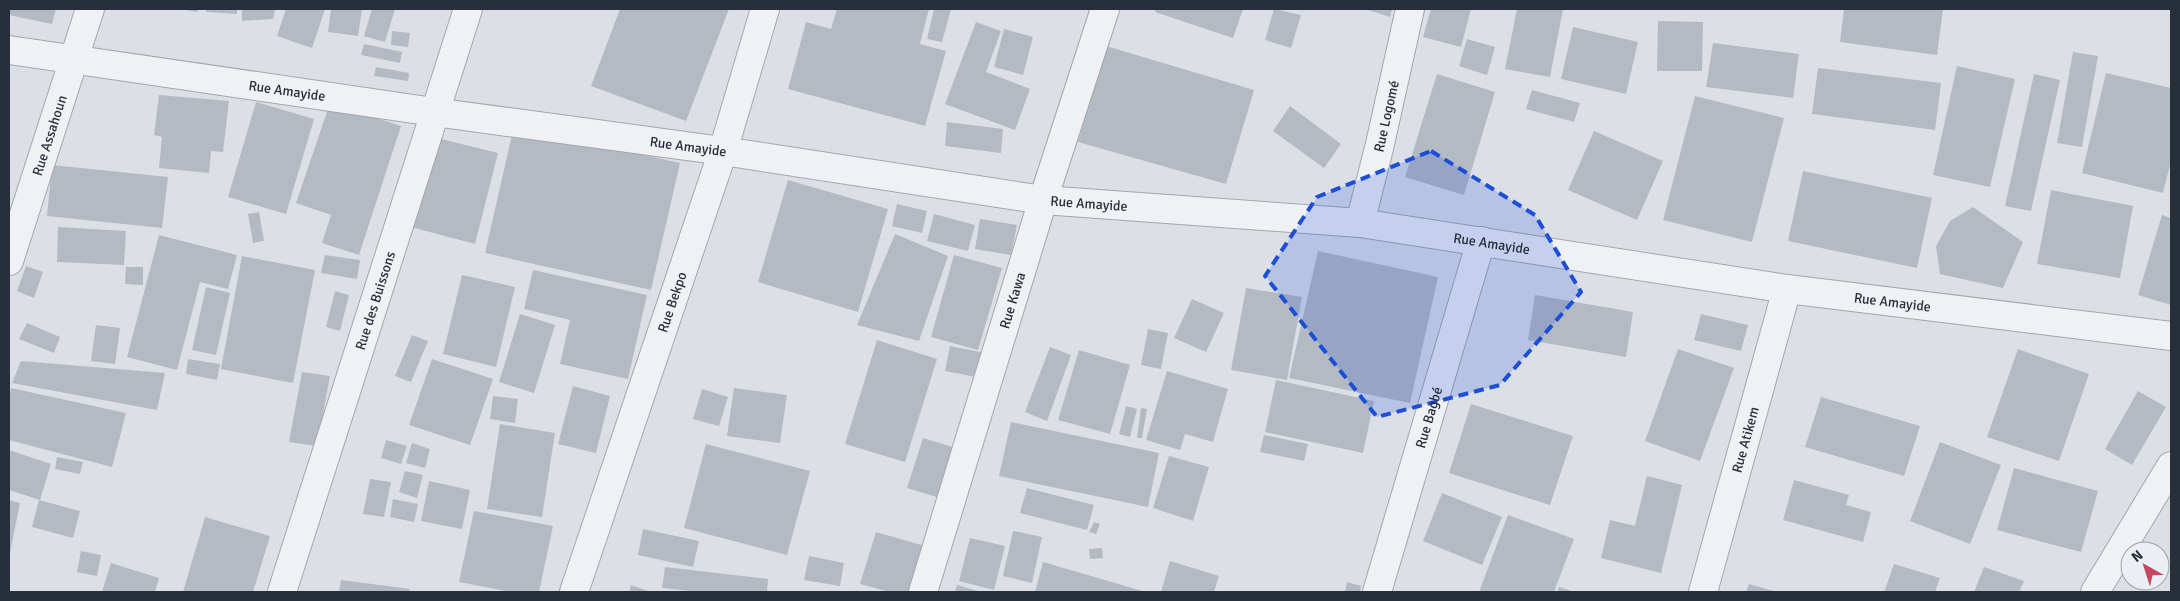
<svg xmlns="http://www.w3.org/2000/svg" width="2180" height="601" font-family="Signika,sans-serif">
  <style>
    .building { fill: #b4bac2 }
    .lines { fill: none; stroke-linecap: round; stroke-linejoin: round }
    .street-casing { stroke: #a2a7af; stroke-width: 30 }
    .street { stroke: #eff1f4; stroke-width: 28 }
    .marked { fill: #1d4ed8; fill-opacity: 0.2; stroke: #1d4ed8; stroke-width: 4; stroke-dasharray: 10 6; stroke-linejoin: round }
    .labels { text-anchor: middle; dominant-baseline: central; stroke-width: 4; stroke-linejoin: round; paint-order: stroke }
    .street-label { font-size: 14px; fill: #272f3b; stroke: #ebeff3 }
  </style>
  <rect width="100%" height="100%" fill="#dce0e6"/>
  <!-- building -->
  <path class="building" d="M9,9H56L52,24L9,15Z
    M180,9H198L197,12Z
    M206,9H237V14L206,12Z
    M242,9H275L273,19L242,21Z
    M286,9H325L312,48L277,36Z
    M331,9H362L358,36L328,32Z
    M372,9H395L385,42L364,36Z
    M620,9H729L686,121L591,86Z
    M837,9H929L920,44L946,51L925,126L788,89L806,22L831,29Z
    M934,9H951L942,42L927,39Z
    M1156,9H1243L1233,38L1155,12Z
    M1274,9L1301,15L1291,48L1265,40Z
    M1365,9H1392L1390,17Z
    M1431,9H1471L1461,47L1423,37Z
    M1517,9H1563L1550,77L1505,69Z
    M1844,9H1943L1937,55L1840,42Z
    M1658,21L1703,22L1702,71H1657Z
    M976,22L1001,31L986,72L1030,89L1015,130L945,104Z
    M1573,27L1638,42L1626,94L1561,79Z
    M1004,29L1033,37L1023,75L994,67Z
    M392,31L410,33L408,47L391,45Z
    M1467,39L1495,47L1487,75L1459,66Z
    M1713,43L1799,54L1793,98L1706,87Z
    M364,44L402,52L400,63L361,55Z
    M1106,46L1254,90L1226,184L1078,142Z
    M2073,52L2098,56L2082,147L2057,143Z
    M1957,66L2015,79L1990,187L1933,175Z
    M376,67L409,73L408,81L374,76Z
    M1818,68L1941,83L1935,130L1812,114Z
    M2106,73L2171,88V161L2163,193L2082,173Z
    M1437,74L1495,92L1464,195L1405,177Z
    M2034,74L2060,80L2031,211L2005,206Z
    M1532,90L1580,103L1574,122L1526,109Z
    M159,95L229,101L223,152L211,151L209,173L159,168L162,137L154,135Z
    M1695,96L1784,118L1752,242L1663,220Z
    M256,102L314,119L286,214L228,197Z
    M330,103L401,126L359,255L322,243L331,215L296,203Z
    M1290,106L1341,144L1324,168L1273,131Z
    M947,122L1003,129L1001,153L945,146Z
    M514,126L680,163L651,290L485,253Z
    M1594,131L1663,161L1637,220L1568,190Z
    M433,137L498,153L475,244L411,227Z
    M52,165L168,177L162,228L47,216Z
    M1803,171L1932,198L1917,268L1788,241Z
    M788,180L888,209L858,312L758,282Z
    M2051,190L2133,206L2120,278L2037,264Z
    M897,204L927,211L922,233L892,226Z
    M1973,207L2023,242L2003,288L1940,274L1936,246L1950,221Z
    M259,212L264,241L253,243L248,214Z
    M934,214L975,225L968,251L927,241Z
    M2162,215L2171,218V305L2138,295Z
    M980,219L1017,225L1011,255L975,249Z
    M58,227L126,231L124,265L57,262Z
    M895,234L948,256L919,341L857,325Z
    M159,235L237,255L228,289L200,282L177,370L127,357Z
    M1318,251L1438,277L1410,403L1289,378Z
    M325,255L360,260L357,279L321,273Z
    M954,255L1002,268L978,350L931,337Z
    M242,256L315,270L293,383L221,369Z
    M26,266L43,272L34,298L17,291Z
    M126,267H143V285L125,284Z
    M533,270L647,295L628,379L560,364L570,320L524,309Z
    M462,275L515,287L496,367L443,354Z
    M206,287L230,293L216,355L192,350Z
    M1246,288L1302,297L1287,380L1231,370Z
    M335,291L349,295L340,331L326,327Z
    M1535,295L1633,312L1626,357L1528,340Z
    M1192,299L1224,313L1206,352L1174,338Z
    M520,314L555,325L534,393L499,382Z
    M1701,314L1748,325L1741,351L1694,340Z
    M27,323L60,337L54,353L19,339Z
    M96,325L120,328L115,364L91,361Z
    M1148,329L1168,333L1161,369L1141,365Z
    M412,335L428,341L411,382L395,376Z
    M877,340L937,359L905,462L845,444Z
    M950,346L985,353L981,378L945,371Z
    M1050,347L1071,355L1047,421L1025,412Z
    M1678,349L1734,368L1700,461L1645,441Z
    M2018,349L2089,374L2059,461L1987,437Z
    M1079,350L1130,365L1110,434L1058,420Z
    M188,359L220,364L217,380L186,374Z
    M432,359L493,379L470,445L409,425Z
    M21,361L165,373L157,410L12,383Z
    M1167,371L1228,389L1213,442L1185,434L1180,450L1146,440Z
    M302,372L330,376L317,446L289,442Z
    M1276,380L1374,401L1363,453L1265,432Z
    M573,386L610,396L596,453L558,444Z
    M11,388L126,413L112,467L9,440V398Z
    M734,388L787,395L780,443L727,436Z
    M702,389L728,397L719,426L693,419Z
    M2138,391L2166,407L2132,465L2105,449Z
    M493,396L518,399L515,423L490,419Z
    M1821,397L1920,426L1904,476L1805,447Z
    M1471,404L1573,436L1550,505L1449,473Z
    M1126,406L1137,409L1130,437L1119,434Z
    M1141,408L1147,409L1142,438H1137Z
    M1011,422L1159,453L1148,507L999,476Z
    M500,424L555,433L542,517L487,509Z
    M1264,435L1308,444L1304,461L1260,452Z
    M923,438L956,448L940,498L907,488Z
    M386,440L407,446L401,464L381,458Z
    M1940,442L2001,465L1970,544L1910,521Z
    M412,443L430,449L425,468L406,463Z
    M706,444L810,471L787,555L684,528Z
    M9,450L51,464L40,500L9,490Z
    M1169,456L1209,467L1193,521L1153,508Z
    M57,457L83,462L80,474L55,469Z
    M2014,468L2098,491L2081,552L1997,530Z
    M405,471L423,475L417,498L399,492Z
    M1647,476L1682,485L1661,573L1601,558L1610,520L1635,526Z
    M370,479L391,482L384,517L363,514Z
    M1794,480L1849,495L1846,505L1871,512L1863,542L1783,520Z
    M429,481L470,490L462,529L421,521Z
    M1027,488L1094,505L1087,530L1020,513Z
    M1442,493L1502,517L1482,565L1423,541Z
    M393,499L418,504L414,522L390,517Z
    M9,500L20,503L10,553H9Z
    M39,500L80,511L73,538L32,527Z
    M474,511L553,526L539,592H511L459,582Z
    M1508,515L1574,539L1554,592H1479Z
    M205,517L270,536L253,592H183Z
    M1094,522L1100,524L1096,534L1089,532Z
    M643,529L699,541L693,567L638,555Z
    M1013,531L1042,537L1032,583L1003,576Z
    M876,532L925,546L911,592H890L860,584Z
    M970,538L1005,546L994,590L959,581Z
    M1102,548L1103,558L1090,559L1089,549Z
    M81,551L101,555L97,576L77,572Z
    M809,556L844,563L840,586L804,580Z
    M1170,561L1219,576L1214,592H1161Z
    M1043,562L1146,592H1035Z
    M111,563L159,578L155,592H102Z
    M1894,564L1940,578L1935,592H1884Z
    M665,567L768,579L767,592H699L662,588Z
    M1984,567L2024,581L2019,592H1974Z
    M341,580L410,589L409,592H339Z
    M1347,582L1361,586L1360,592H1345Z
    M1749,584L1777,592H1746Z
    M631,585L651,592H629Z
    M957,585L982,592H955Z
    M1559,587L1575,592H1557Z"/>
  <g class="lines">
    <!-- street casing -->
    <g class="street-casing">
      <g id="street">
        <path id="s1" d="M9,50L434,112L723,151L1043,200L1360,223L1787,289L2171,336"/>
        <path id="s2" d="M1360,223L1380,144L1410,9"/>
        <path id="s3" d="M9,261L90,9"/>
        <path id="s4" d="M282,592L468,9"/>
        <path id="s5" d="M574,592L723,151L765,9"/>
        <path id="s6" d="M923,592L1043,200L1105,9"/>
        <path id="s7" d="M1377,592L1481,241"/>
        <path id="s8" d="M1703,592L1787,289"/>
        <path d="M2095,592L2171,466"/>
      </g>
    </g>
    <!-- street -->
    <use href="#street" class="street"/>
  </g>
  <!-- marked area -->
  <path class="marked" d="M1431,151L1535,215L1581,292L1500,385L1377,417L1265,276L1317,197Z"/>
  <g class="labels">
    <!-- street labels -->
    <g class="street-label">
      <text stroke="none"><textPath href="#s1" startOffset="281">Rue Amayide</textPath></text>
      <text stroke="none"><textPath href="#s2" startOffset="110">Rue Logomé</textPath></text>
      <text stroke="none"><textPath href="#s3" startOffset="132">Rue Assahoun</textPath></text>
      <text stroke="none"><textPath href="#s1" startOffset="686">Rue Amayide</textPath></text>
      <text stroke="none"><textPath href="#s1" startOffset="1091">Rue Amayide</textPath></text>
      <text stroke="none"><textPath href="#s1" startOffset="1496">Rue Amayide</textPath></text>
      <text stroke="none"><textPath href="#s4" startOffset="306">Rue des Buissons</textPath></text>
      <text stroke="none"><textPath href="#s6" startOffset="305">Rue Kawa</textPath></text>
      <text stroke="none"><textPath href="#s5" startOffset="306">Rue Bekpo</textPath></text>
      <text stroke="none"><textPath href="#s1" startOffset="1901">Rue Amayide</textPath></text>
      <text stroke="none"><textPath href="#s7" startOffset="182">Rue Bagbé</textPath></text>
      <text stroke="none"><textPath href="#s8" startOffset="158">Rue Atikem</textPath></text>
    </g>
  </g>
  <!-- border -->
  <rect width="2180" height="601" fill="none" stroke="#272f3b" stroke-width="20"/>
  <!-- north arrow -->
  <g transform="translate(2145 566) rotate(321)"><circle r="24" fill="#ebeff3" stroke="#9da2a9"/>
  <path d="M0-4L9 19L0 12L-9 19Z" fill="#c6465f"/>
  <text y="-8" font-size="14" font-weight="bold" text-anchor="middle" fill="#272f3b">N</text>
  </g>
</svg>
